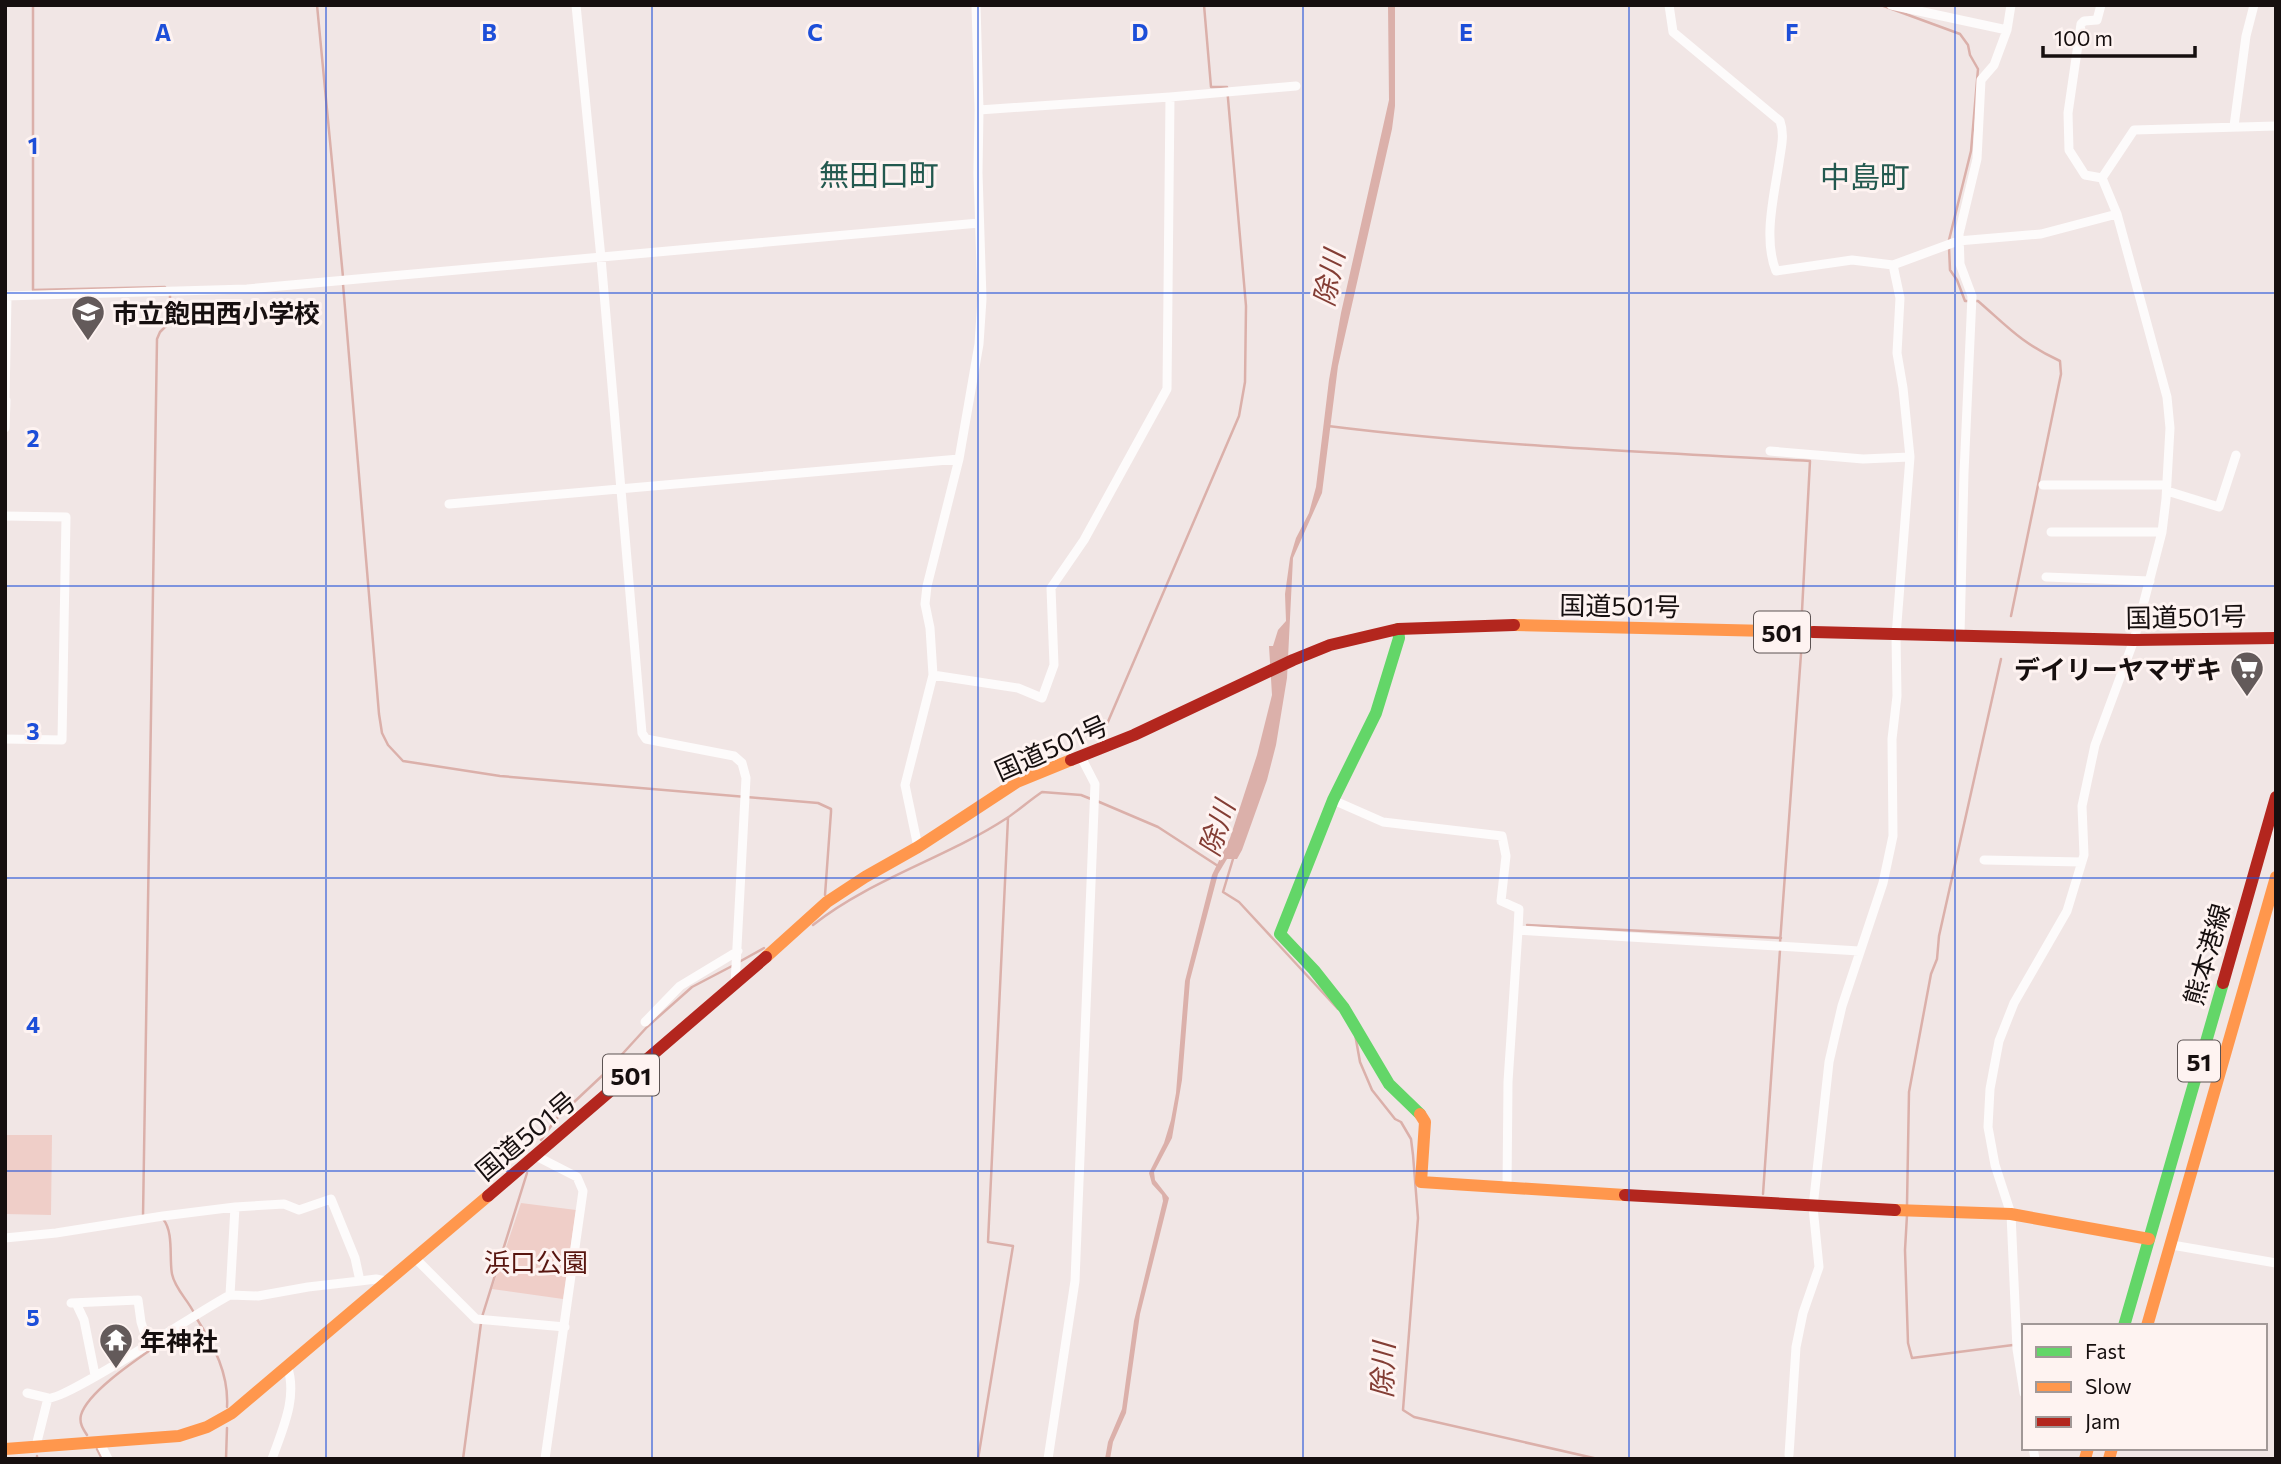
<svg xmlns="http://www.w3.org/2000/svg" width="2281" height="1464" font-family="Commissioner,'Noto Sans JP',sans-serif">
  <style>
    .green { fill: #efcec8 }
    .water { fill: #dbb0aa }
    .lines { fill: none; stroke-linecap: round; stroke-linejoin: round }
    .stream { stroke: #dbb0aa; stroke-width: 2.5 }
    .street { stroke: #fdfbfb; stroke-width: 9 }
    .fast { stroke: #63d668; stroke-width: 12 }
    .slow { stroke: #ff974d; stroke-width: 12 }
    .jam { stroke: #b3261e; stroke-width: 12 }
    .grid { fill: none; stroke: #1d4ed8; stroke-width: 2; stroke-opacity: 0.55 }
    .labels { text-anchor: middle; dominant-baseline: central; stroke-width: 6; stroke-linejoin: round; paint-order: stroke }
    .shield { fill: #fef3f1; stroke: #5c5353; stroke-width: 2 }
    .shield-label { font-size: 24px; font-weight: bold; fill: #160f0f }
    .poi-label { font-size: 26px; font-weight: bold; fill: #160f0f; stroke: #fef3f1; text-anchor: start }
    .street-label { font-size: 26px; fill: #160f0f; stroke: #fef3f1 }
    .park-label { font-size: 26px; fill: #58150f; stroke: #fef3f1 }
    .water-label { font-size: 28px; font-style: italic; fill: #833d34; stroke: #fef3f1 }
    .quarter-label { font-size: 30px; fill: #23594f; stroke: #fef3f1 }
    .grid-label { font-size: 23px; text-anchor: middle; font-weight: bold; fill: #1d4ed8; stroke: #fef3f1; stroke-width: 6; stroke-linejoin: round; paint-order: stroke }
  </style>
  <rect width="100%" height="100%" fill="#f1e6e5"/>
  <!-- green -->
  <path class="green" d="M5,1135H52L51,1215L5,1214Z
    M521,1203L576,1210L563,1299L492,1289Z"/>
  <!-- water -->
  <path class="water" d="M1388,5H1395V106L1392,129L1338,366L1322,493L1293,558L1287,678L1276,745L1267,780L1242,850L1237,859H1227L1218,874L1190,980L1182,1080L1172,1138L1154,1172L1155,1180L1169,1198L1140,1314L1126,1413L1113,1442L1110,1459H1105L1108,1442L1122,1409L1134,1321L1163,1201L1162,1195L1152,1184L1149,1173L1164,1143L1171,1120L1176,1093L1185,981L1212,875L1230,838L1257,755L1272,695L1269,646H1273L1278,630L1286,621L1285,594L1290,558L1296,538L1309,513L1316,487L1329,380L1341,313L1389,100Z"/>
  <g class="lines">
    <!-- stream -->
    <path class="stream" d="M33,5V290L165,287L166,289
      M317,5L343,277
      M1881,5L1960,34L1968,45L1970,55L1978,69L1971,151L1949,240
      M1949,247L1950,270L1957,280L1965,301H1978C2008,327 2021,343 2060,361L2061,374L2011,616
      M343,284L379,714L382,733L388,745L403,761L500,776L818,803L831,809V812L825,895
      M1328,426C1488,446 1649,452 1810,461L1802,611
      M1104,731L1239,416L1245,382L1246,306L1227,87H1211L1204,5
      M1097,801L1158,827L1218,866L1220,864
      M1233,859L1223,892L1239,902L1338,1009
      M813,925C871,879 946,858 1007,818C1019,810 1030,800 1042,792L1081,795L1091,799
      M1527,925L1781,938
      M1780,943L1801,654
      M739,962L764,948
      M1355,1034L1360,1062L1372,1090L1395,1119L1401,1122L1411,1139L1413,1155L1418,1218L1403,1410L1414,1417L1598,1459
      M541,1140L556,1119L605,1073L647,1027L692,987L734,965
      M1763,1194L1780,950
      M1907,1205L1909,1092L1931,974L1937,959L1939,936L2001,659
      M1907,1215L1905,1250L1908,1343L1912,1358L2013,1345
      M143,1217L157,339L160,332L170,322V295
      M163,1219C174,1232 169,1258 172,1274C175,1289 188,1300 194,1313
      M482,1317L527,1173
      M197,1319C214,1346 229,1374 227,1407
      M87,1435C83,1429 79,1423 81,1415C88,1390 145,1354 166,1339
      M97,1449L102,1459
      M37,1459V1456
      M226,1459L227,1428
      M463,1459L481,1323
      M978,1459L1013,1246L988,1242L1008,818"/>
    <!-- street -->
    <path class="street" d="M576,5L601,258L642,733L646,739L734,756L742,763L746,778L735,984
      M1669,5L1673,32L1780,121C1785,135 1781,148 1779,163C1774,196 1763,239 1776,271L1852,260L1893,265L1958,241L2041,234L2117,214
      M1891,5L2007,30
      M2101,5L2097,20L2084,21L2081,24L2068,113L2069,150L2085,175L2102,178
      M979,110L1170,97L1296,86
      M2234,126L2246,36L2254,5
      M2102,178L2134,130L2276,126
      M5,296L247,289L979,223
      M5,400L7,296
      M5,428L6,400
      M1770,451L1863,459L1910,457
      M2043,485H2167
      M2167,491L2219,507L2236,455
      M449,504L959,459
      M5,516L66,517L62,740L5,739
      M2051,532H2162
      M2046,577L2150,581
      M1960,635L1964,473L1972,296L1960,264L1959,234L1977,159L1981,80L1994,65L2007,30L2011,5
      M933,675L1018,688L1042,698L1054,665L1051,588L1084,540L1167,389L1170,97
      M1333,800L1383,822L1502,836L1506,856L1501,901L1519,909L1518,930L1859,951
      M918,847L905,785L933,675L930,628L925,604L927,586L959,459L979,344L982,299L978,173L979,110L976,5
      M1984,860L2082,862
      M645,1022L680,986L738,951
      M536,1156L577,1177L583,1191L545,1459
      M1507,1188L1508,1082L1518,930
      M5,1238L56,1233L163,1216L235,1207L284,1204L299,1210L331,1199L355,1258L360,1281L376,1279L386,1281
      M2172,1245L2276,1263
      M415,1258L476,1319L565,1327
      M230,1295L258,1296L308,1287L360,1281
      M71,1303L138,1300L141,1322L148,1344
      M76,1303L84,1320L95,1375
      M27,1393L48,1398
      M2024,1393L2017,1349L2011,1214L1995,1165L1988,1127L1990,1089L1999,1041L2014,1003L2067,911L2084,855L2082,806L2095,745L2134,640L2162,532L2166,499L2170,428L2167,397L2117,214L2102,178
      M99,1441L108,1459
      M36,1446L48,1398C64,1402 202,1309 230,1295L235,1207
      M2033,1448L2035,1459
      M1789,1455L1796,1347L1803,1313L1819,1267L1813,1207L1829,1062L1842,1006L1883,883L1893,836L1892,739L1897,696L1896,636L1910,457L1903,388L1897,353L1900,298L1893,265
      M272,1459C283,1428 298,1397 287,1365
      M1048,1459L1075,1281L1095,784L1081,757"/>
    <!-- fast -->
    <path class="fast" d="M1398,629L1399,638L1376,713L1333,800L1280,934L1314,970L1344,1008L1389,1084L1420,1114
      M2124,1326L2223,983"/>
    <!-- slow -->
    <path class="slow" d="M1514,625L1813,632
      M766,957L827,902L865,877L918,847L1017,782L1071,760
      M1420,1114L1425,1122L1421,1182L1625,1195
      M1895,1210L2011,1214L2149,1239
      M2147,1326L2276,877
      M5,1449L179,1436L207,1427L232,1413L488,1196
      M2085,1459L2088,1448
      M2109,1459L2112,1448"/>
    <!-- jam -->
    <path class="jam" d="M1813,632L2134,640L2276,638
      M1071,760L1134,735L1293,660L1330,645L1398,629L1514,625
      M2223,983L2276,797
      M1625,1195L1895,1210
      M488,1196L766,957"/>
  </g>
  <!-- grid -->
  <path class="grid" d="M326,5V1459M652,5V1459M978,5V1459M1303,5V1459M1629,5V1459M1955,5V1459M5,293H2276M5,586H2276M5,878H2276M5,1171H2276"/>
  <!-- icons -->
  <defs>
    <g id="school-pin" transform="scale(1.75)"><path d="M0 17L-7.5 6A9.5 9.5 0 1 1 7.5 6Z" fill="#635a5a" stroke="#fef3f1"/><path d="M0-5L7-2L0 1L-7-2ZM-4 1L0 2.5L4 1V4Q0 6-4 4Z" fill="#fff"/></g>
    <g id="supermarket-pin" transform="scale(1.75)"><path d="M0 17L-7.5 6A9.5 9.5 0 1 1 7.5 6Z" fill="#635a5a" stroke="#fef3f1"/><path d="M-6-5.5h2.5l.6 2H6L4.5 2H-2.5L-4.4-4H-6ZM-1.5 3.2a1.3 1.3 0 1 0 .1 0ZM3 3.2a1.3 1.3 0 1 0 .1 0Z" fill="#fff"/></g>
    <g id="temple-pin" transform="scale(1.75)"><path d="M0 17L-7.5 6A9.5 9.5 0 1 1 7.5 6Z" fill="#635a5a" stroke="#fef3f1"/><path d="M0-6L5-2H3V0L6.5 2.5H4V6H1.5V3h-3V6H-4V2.5H-6.5L-3 0V-2H-5Z" fill="#fff"/></g>
  </defs>
  <g fill-rule="evenodd">
    <use href="#school-pin" x="88" y="312"/>
    <use href="#supermarket-pin" x="2247" y="668"/>
    <use href="#temple-pin" x="116" y="1340"/>
  </g>
  <g class="labels">
    <!-- shield labels -->
    <g class="shield">
      <rect x="1754" y="611.5" width="56" height="41" rx="5"/>
      <rect x="2178" y="1040.5" width="42" height="41" rx="5"/>
      <rect x="603" y="1054.5" width="56" height="41" rx="5"/>
    </g>
    <g class="shield-label">
      <text x="1782" y="632">501</text>
      <text x="2199" y="1061">51</text>
      <text x="631" y="1075">501</text>
    </g>
    <!-- poi labels -->
    <g class="poi-label">
      <text x="112" y="312">市立飽田西小学校</text>
      <text x="2222" y="668" text-anchor="end">デイリーヤマザキ</text>
      <text x="140" y="1340">年神社</text>
    </g>
    <!-- street labels -->
    <g class="street-label">
      <text transform="translate(1620 605) rotate(1)">国道501号</text>
      <text transform="translate(2186 616) rotate(-1)">国道501号</text>
      <text transform="translate(1051 747) rotate(-24)">国道501号</text>
      <text transform="translate(2206 954) rotate(-74)">熊本港線</text>
      <text transform="translate(525 1135) rotate(-40)">国道501号</text>
    </g>
    <!-- park labels -->
    <g class="park-label">
      <text x="536" y="1261">浜口公園</text>
    </g>
    <!-- water labels -->
    <g class="water-label">
      <text transform="translate(1328 278) rotate(-78)">除川</text>
      <text transform="translate(1216 828) rotate(-72)">除川</text>
      <text transform="translate(1382 1370) rotate(-88)">除川</text>
    </g>
    <!-- quarter labels -->
    <g class="quarter-label">
      <text x="879" y="173">無田口町</text>
      <text x="1865" y="175">中島町</text>
    </g>
  </g>
  <g class="grid-label">
    <text x="163" y="41">A</text>
    <text x="489" y="41">B</text>
    <text x="815" y="41">C</text>
    <text x="1140" y="41">D</text>
    <text x="1466" y="41">E</text>
    <text x="1792" y="41">F</text>
    <text x="33" y="154">1</text>
    <text x="33" y="447">2</text>
    <text x="33" y="740">3</text>
    <text x="33" y="1033">4</text>
    <text x="33" y="1326">5</text>
  </g>
  <!-- border -->
  <rect width="2281" height="1464" fill="none" stroke="#160f0f" stroke-width="14"/>
  <!-- legend -->
  <rect x="2022" y="1324" width="245" height="126" fill="#fef3f1" stroke="#a19897" stroke-width="2"/>
  <rect x="2036" y="1347" width="35" height="10" fill="#63d668" stroke="#a19897" stroke-width="2"/>
  <text x="2085" y="1359" font-size="21" fill="#160f0f">Fast</text>
  <rect x="2036" y="1382" width="35" height="10" fill="#ff974d" stroke="#a19897" stroke-width="2"/>
  <text x="2085" y="1394" font-size="21" fill="#160f0f">Slow</text>
  <rect x="2036" y="1417" width="35" height="10" fill="#b3261e" stroke="#a19897" stroke-width="2"/>
  <text x="2085" y="1429" font-size="21" fill="#160f0f">Jam</text>
  <!-- scale -->
  <path d="M2043 46v10h152v-10" fill="none" stroke="#160f0f" stroke-width="3.5"/>
  <text x="2054" y="46" font-size="21" fill="#160f0f" stroke="#fef3f1" stroke-width="5" paint-order="stroke">100 m</text>
</svg>
